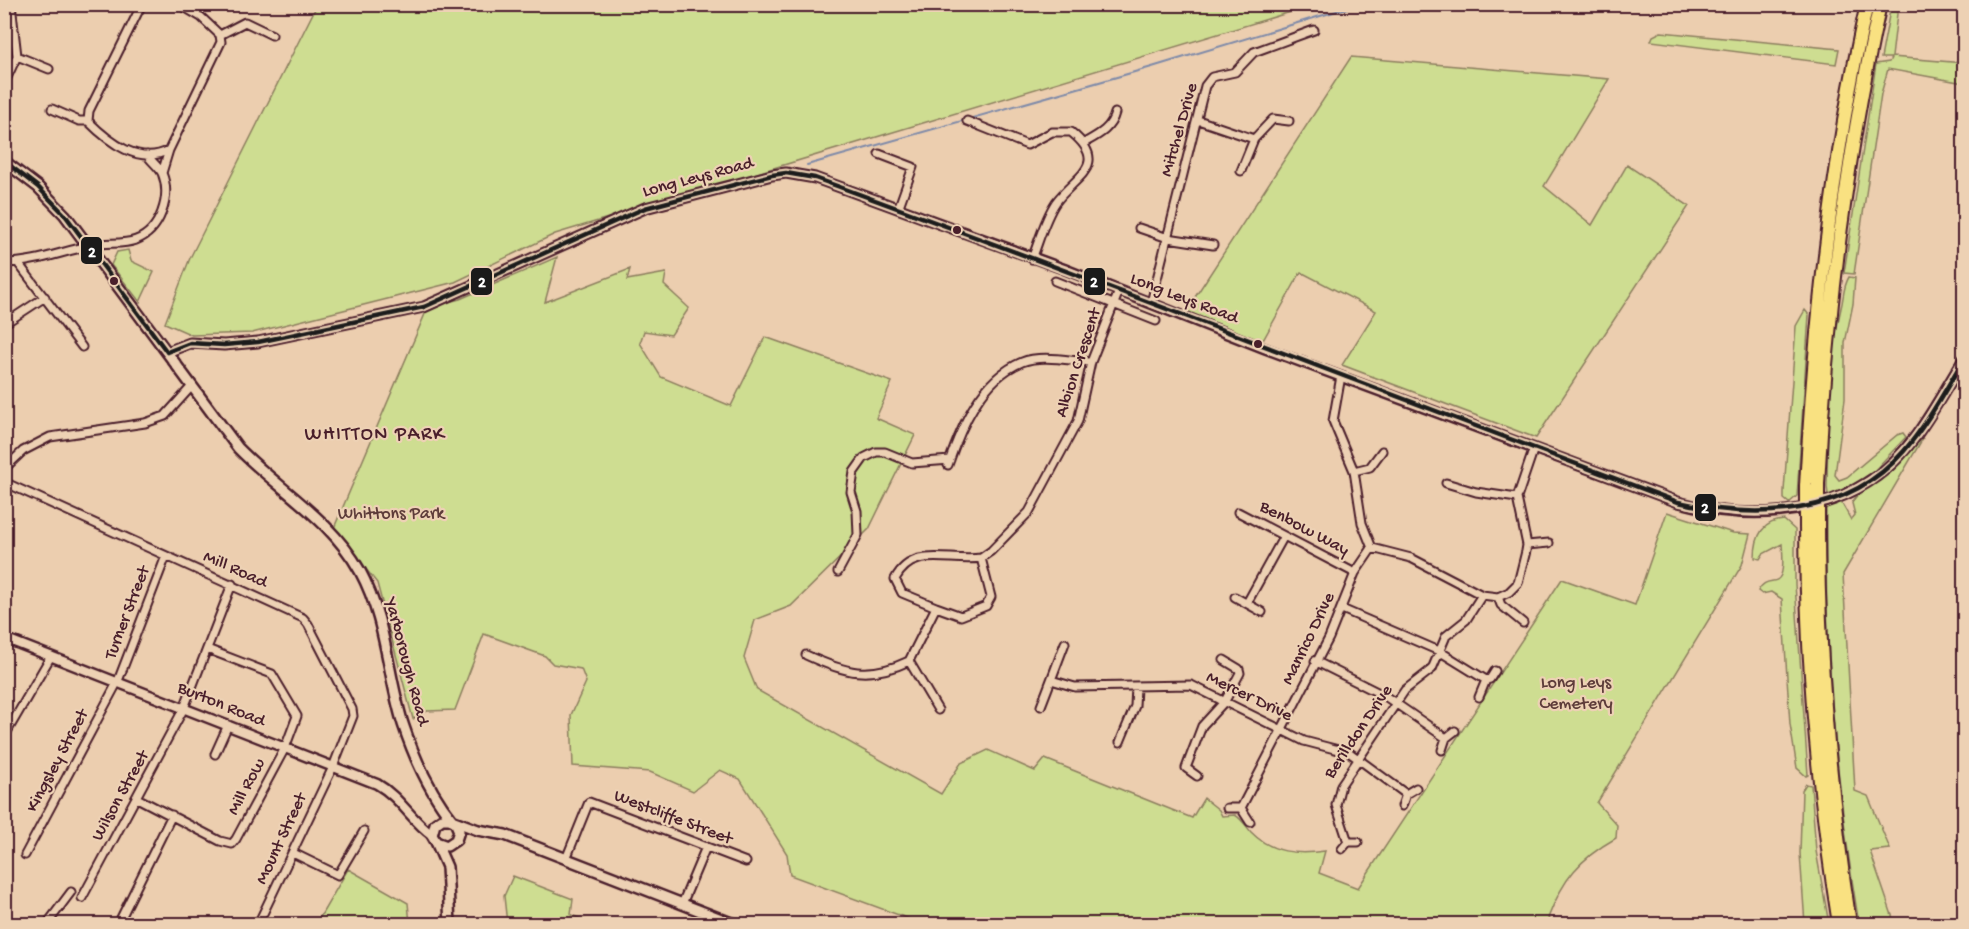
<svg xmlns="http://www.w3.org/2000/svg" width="1969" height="929" font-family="'Gochi Hand',sans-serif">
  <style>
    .green { fill: #cedd91; stroke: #8c7e5e; stroke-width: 1.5 }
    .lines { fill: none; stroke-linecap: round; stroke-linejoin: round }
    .stream { stroke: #7e8aa9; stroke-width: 2 }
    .minor-casing { stroke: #4a1f2b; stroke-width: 11 }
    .tertiary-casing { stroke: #4a1f2b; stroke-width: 13 }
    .secondary-casing { stroke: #4a1f2b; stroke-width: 14 }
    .trunk-casing { stroke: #4a1f2b; stroke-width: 16 }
    .minor { stroke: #edd1b4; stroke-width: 7 }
    .tertiary { stroke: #edd1b4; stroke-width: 8 }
    .secondary { stroke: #edd1b4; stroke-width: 9 }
    .trunk { stroke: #f9e181; stroke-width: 12 }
    .trunk-bridge-casing { stroke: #4a1f2b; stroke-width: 16; stroke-linecap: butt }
    .trunk-bridge { stroke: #f9e181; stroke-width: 12 }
    .bus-1-casing { stroke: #edd1b4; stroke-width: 9 }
    .bus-1 { stroke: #1a1a1a; stroke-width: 4.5 }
    .bus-dot { fill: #4a1f2b; stroke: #edd1b4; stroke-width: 2 }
    .labels { text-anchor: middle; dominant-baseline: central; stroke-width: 4.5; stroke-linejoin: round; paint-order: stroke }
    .street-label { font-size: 18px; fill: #4a1f2b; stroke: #edd1b4 }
    .park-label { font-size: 18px; fill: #5e3c3a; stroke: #edd1b4 }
    .neighbourhood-label { font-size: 20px; letter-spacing: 1.5px; fill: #4a1f2b; stroke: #edd1b4 }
    .line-badge { stroke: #edd1b4; stroke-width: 2 }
    .badge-label { font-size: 16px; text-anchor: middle; font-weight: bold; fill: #fff }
  </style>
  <rect width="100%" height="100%" fill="#ecceaf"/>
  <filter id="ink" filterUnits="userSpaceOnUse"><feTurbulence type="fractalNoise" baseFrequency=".0167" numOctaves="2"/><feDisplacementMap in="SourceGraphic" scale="12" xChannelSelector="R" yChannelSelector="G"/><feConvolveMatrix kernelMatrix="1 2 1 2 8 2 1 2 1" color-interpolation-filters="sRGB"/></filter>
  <g filter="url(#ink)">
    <!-- green -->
    <path class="green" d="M317,5H1314L555,234L455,282L252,333L192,335L165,323L190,258Z
      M1891,5H1898L1892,57L1964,63V83L1888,69L1881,94L1854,274L1844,273L1876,64L1889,62L1891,58H1881Z
      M1661,32L1839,49L1836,64L1651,41L1653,36Z
      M1351,57L1609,79L1544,186L1592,225L1627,165L1689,206L1536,438L1342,365L1376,311L1301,272L1262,342L1186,311Z
      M128,250L131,261L154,272L140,302L111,265L117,252Z
      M557,257L545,302L630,269L627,280L666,273L664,285L689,308L671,335L644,331L640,343L661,377L731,406L765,337L892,382L876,418L915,435L869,529L791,606L755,620L744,658L757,690L941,794L961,763L988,750L1035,771L1045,759L1192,818L1204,798L1219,810L1222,816L1235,815C1242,819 1246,826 1251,832C1271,853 1297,855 1325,851L1319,873L1358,888L1562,579L1635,605L1667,512L1733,533L1750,534L1742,565L1597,803L1617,825L1616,838C1579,859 1563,879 1548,918L1557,924H923L790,875L787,854L740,779L720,770L693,791L650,772L573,766L571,715L586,682L581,669L553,664L545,656L484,634L455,710L427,711L413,719L377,583L334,528L428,307L460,299Z
      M1849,277L1855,278L1853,304L1845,343V399L1835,475L1839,480L1847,477L1897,435L1903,433L1906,437L1873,472L1833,497L1828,494L1827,487C1828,427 1827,366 1841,308C1844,296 1843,287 1849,277Z
      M1805,310L1809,315L1797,496L1789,503L1784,499V491L1796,326Z
      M1923,438L1843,574L1855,791L1868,796L1890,849L1870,851L1895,924H1859C1836,787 1824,647 1826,507L1841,502L1851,520L1855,515L1852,503C1863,482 1903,457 1923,438Z
      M1784,520L1795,530V584L1808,775L1806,776L1797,768L1790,724L1782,599L1771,592L1762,594L1758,591C1769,569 1787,600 1782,544L1763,554L1760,559L1755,558C1755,538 1761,521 1784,520Z
      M1806,784L1811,785L1816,851L1829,924H1805L1800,853L1802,790Z
      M348,869L408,903L410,924H316Z
      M513,876L573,899L571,915L595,924H507L504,896Z"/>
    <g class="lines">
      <!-- stream -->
      <path class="stream" d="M807,165L1152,67L1360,4"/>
      <!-- minor casing -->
      <g class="minor-casing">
        <path id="minor" d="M179,4L201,17L220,35
          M220,35L245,22L272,35
          M17,56L49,69
          M4,84L17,56L11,4
          M52,109L79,121H88
          M1198,120L1254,139L1241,171
          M88,121L89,111L142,4
          M88,121C109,142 139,166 169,150
          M967,121L1027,145L1052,132H1071C1111,165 1075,176 1056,202C1045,218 1039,241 1032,259
          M1254,139L1273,119L1289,121
          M1084,143C1098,135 1111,129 1115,113
          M879,154L913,167L898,209
          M162,173L169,150L221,42L220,35
          M1139,228L1168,238L1213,245
          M4,263C37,263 64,250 95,245C108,242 122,245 136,240C160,231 172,197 162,173C159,167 151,161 147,155
          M18,263L82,347
          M1055,281L1156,321
          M1151,303L1205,86L1212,77L1235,72L1254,52L1314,30
          M7,322L45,297
          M1341,376L1333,421L1354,471L1362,523L1372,548L1411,558L1482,595L1498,597L1509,592L1518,583L1526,551L1527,545L1517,498L1534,448
          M948,465C961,427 981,379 1022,362C1041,354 1071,361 1091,362
          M4,469L23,451L50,437L145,423L165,416L192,386
          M1354,471L1370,467L1382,451
          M4,482L303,618L308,624L352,709L353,716L333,767L258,924
          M1446,483L1476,492L1517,498
          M1238,512L1355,573
          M1527,545L1549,543
          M838,572L858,535L857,511L851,492L854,472L864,458L876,452H885L912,463L950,460
          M1235,597L1262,612
          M1498,597L1501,605L1523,623
          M1247,603L1284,536
          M936,607L902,593L895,579C914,544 949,563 981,558
          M1342,609L1439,651L1486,680
          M806,655C845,673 869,680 909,661
          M1315,661L1385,696L1446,738
          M1051,680L1065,643
          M1479,697L1486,680L1490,679L1495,671
          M1041,706L1051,680L1075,687L1191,685L1304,741L1350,753L1406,794
          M938,710L909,661L936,607L961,616L986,606L991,597L981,558L991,551L1029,512L1078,421L1091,362L1119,291
          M4,737L51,656
          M1120,742L1135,706L1136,687
          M1442,750L1446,738L1455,731
          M215,754L228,725
          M1197,776L1186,768L1202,726L1225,701L1240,673L1239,669L1224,660
          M137,798L220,841L232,844L236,839L285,748L297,716L272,674L207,649
          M1402,806L1406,794L1416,788
          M1227,808H1241L1250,822
          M1241,808L1329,638L1355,573L1372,548
          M1348,842L1336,805L1341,785L1405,690L1432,669L1446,636L1466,620L1482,595
          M1342,849L1348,842H1358
          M293,853L338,875L364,831
          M25,855L118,681L166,556
          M566,859L589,802L746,862
          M82,898L184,708L232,584
          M682,904L706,847
          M47,924L71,892
          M118,924L172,815"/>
      </g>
      <!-- tertiary casing -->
      <g class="tertiary-casing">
        <path id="tertiary" d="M167,352L190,343L224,345L258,342L424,307L645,208L772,175L786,173L815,178L1064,269L1264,348L1678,502C1744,520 1819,518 1877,476C1915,449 1940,397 1964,359
          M4,638L377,784C400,797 411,820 432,835"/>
      </g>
      <!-- secondary casing -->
      <g class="secondary-casing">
        <path id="secondary" d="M4,161L38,187L65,215L238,448C278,489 331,519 360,571C386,619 387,672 403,724C414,757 430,793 453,821
          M455,822L459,831L456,840L447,846L436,842L432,835L435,824L442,819H449L478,830L505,835L734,924
          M436,842L447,867L450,924"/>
      </g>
      <!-- trunk casing -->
      <g class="trunk-casing">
        <path id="trunk" d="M1818,484C1826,322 1845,163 1880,4
          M1806,486C1815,324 1831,163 1867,4
          M1806,527C1806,661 1818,793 1839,924
          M1818,527C1818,660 1830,793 1850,924"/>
      </g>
      <!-- minor -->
      <use href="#minor" class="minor"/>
      <!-- tertiary -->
      <use href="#tertiary" class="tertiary"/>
      <!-- secondary -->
      <use href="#secondary" class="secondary"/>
      <!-- trunk -->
      <use href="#trunk" class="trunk"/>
      <!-- trunk-bridge casing -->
      <g class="trunk-bridge-casing">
        <path id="trunk-bridge" d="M1806,527V486
          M1818,527V484"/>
      </g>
      <!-- trunk-bridge -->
      <use href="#trunk-bridge" class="trunk-bridge"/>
      <!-- bus-1 casing -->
      <g class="bus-1-casing">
        <path id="bus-1" d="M4,161L38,187L65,215L167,352
          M167,352L190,343L224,345L258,342L424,307L645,208L772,175L786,173L815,178C1104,283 1390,395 1678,502C1757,520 1847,517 1904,451C1928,423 1945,390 1964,359"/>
      </g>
      <!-- bus-1 -->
      <use href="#bus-1" class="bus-1"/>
    </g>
  </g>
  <!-- markers -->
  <g class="bus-dot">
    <circle cx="957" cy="230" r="5"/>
    <circle cx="114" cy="281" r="5"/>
    <circle cx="1258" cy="344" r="5"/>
  </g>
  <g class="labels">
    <!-- street labels -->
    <g class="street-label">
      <text transform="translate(1180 130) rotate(-74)">Mitchel Drive</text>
      <text transform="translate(698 178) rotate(-15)">Long Leys Road</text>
      <text transform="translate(1184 299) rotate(21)">Long Leys Road</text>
      <text transform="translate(1079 363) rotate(-72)">Albion Crescent</text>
      <text transform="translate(1304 529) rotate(28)">Benbow Way</text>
      <text transform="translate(235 570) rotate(24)">Mill Road</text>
      <text transform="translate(128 613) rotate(-69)">Turner Street</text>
      <text transform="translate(1309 639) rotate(-64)">Manrico Drive</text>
      <text transform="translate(406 662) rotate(75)">Yarborough Road</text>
      <text transform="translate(1249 697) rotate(26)">Mercer Drive</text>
      <text transform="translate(221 705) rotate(22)">Burton Road</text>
      <text transform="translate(1359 732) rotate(-56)">Berilldon Drive</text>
      <text transform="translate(58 761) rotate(-62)">Kingsley Street</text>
      <text transform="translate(247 787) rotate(-62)">Mill Row</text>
      <text transform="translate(121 796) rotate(-61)">Wilson Street</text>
      <text transform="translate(673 818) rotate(21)">Westcliffe Street</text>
      <text transform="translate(282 839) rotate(-65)">Mount Street</text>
    </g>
    <!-- park labels -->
    <g class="park-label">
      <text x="391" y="514">Whittons Park</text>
      <text x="1576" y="683">Long Leys<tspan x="1576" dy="21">Cemetery</tspan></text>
    </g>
    <!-- neighbourhood labels -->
    <g class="neighbourhood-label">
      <text x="375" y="435">WHITTON PARK</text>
    </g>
  </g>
  <g class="line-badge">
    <rect x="80" y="236" width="23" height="29" rx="6" fill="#1a1a1a"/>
    <rect x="470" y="267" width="23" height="29" rx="6" fill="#1a1a1a"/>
    <rect x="1083" y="267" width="23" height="29" rx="6" fill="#1a1a1a"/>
    <rect x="1694" y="493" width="23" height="29" rx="6" fill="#1a1a1a"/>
  </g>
  <g class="badge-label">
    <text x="92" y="257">2</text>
    <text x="482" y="287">2</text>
    <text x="1094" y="287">2</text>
    <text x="1705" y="513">2</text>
  </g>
  <!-- margin -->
  <rect width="1969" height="929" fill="none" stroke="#edd1b4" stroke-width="24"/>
  <rect x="12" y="12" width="1945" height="905" fill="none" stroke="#4a1f2b" stroke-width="2" filter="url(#ink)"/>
</svg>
